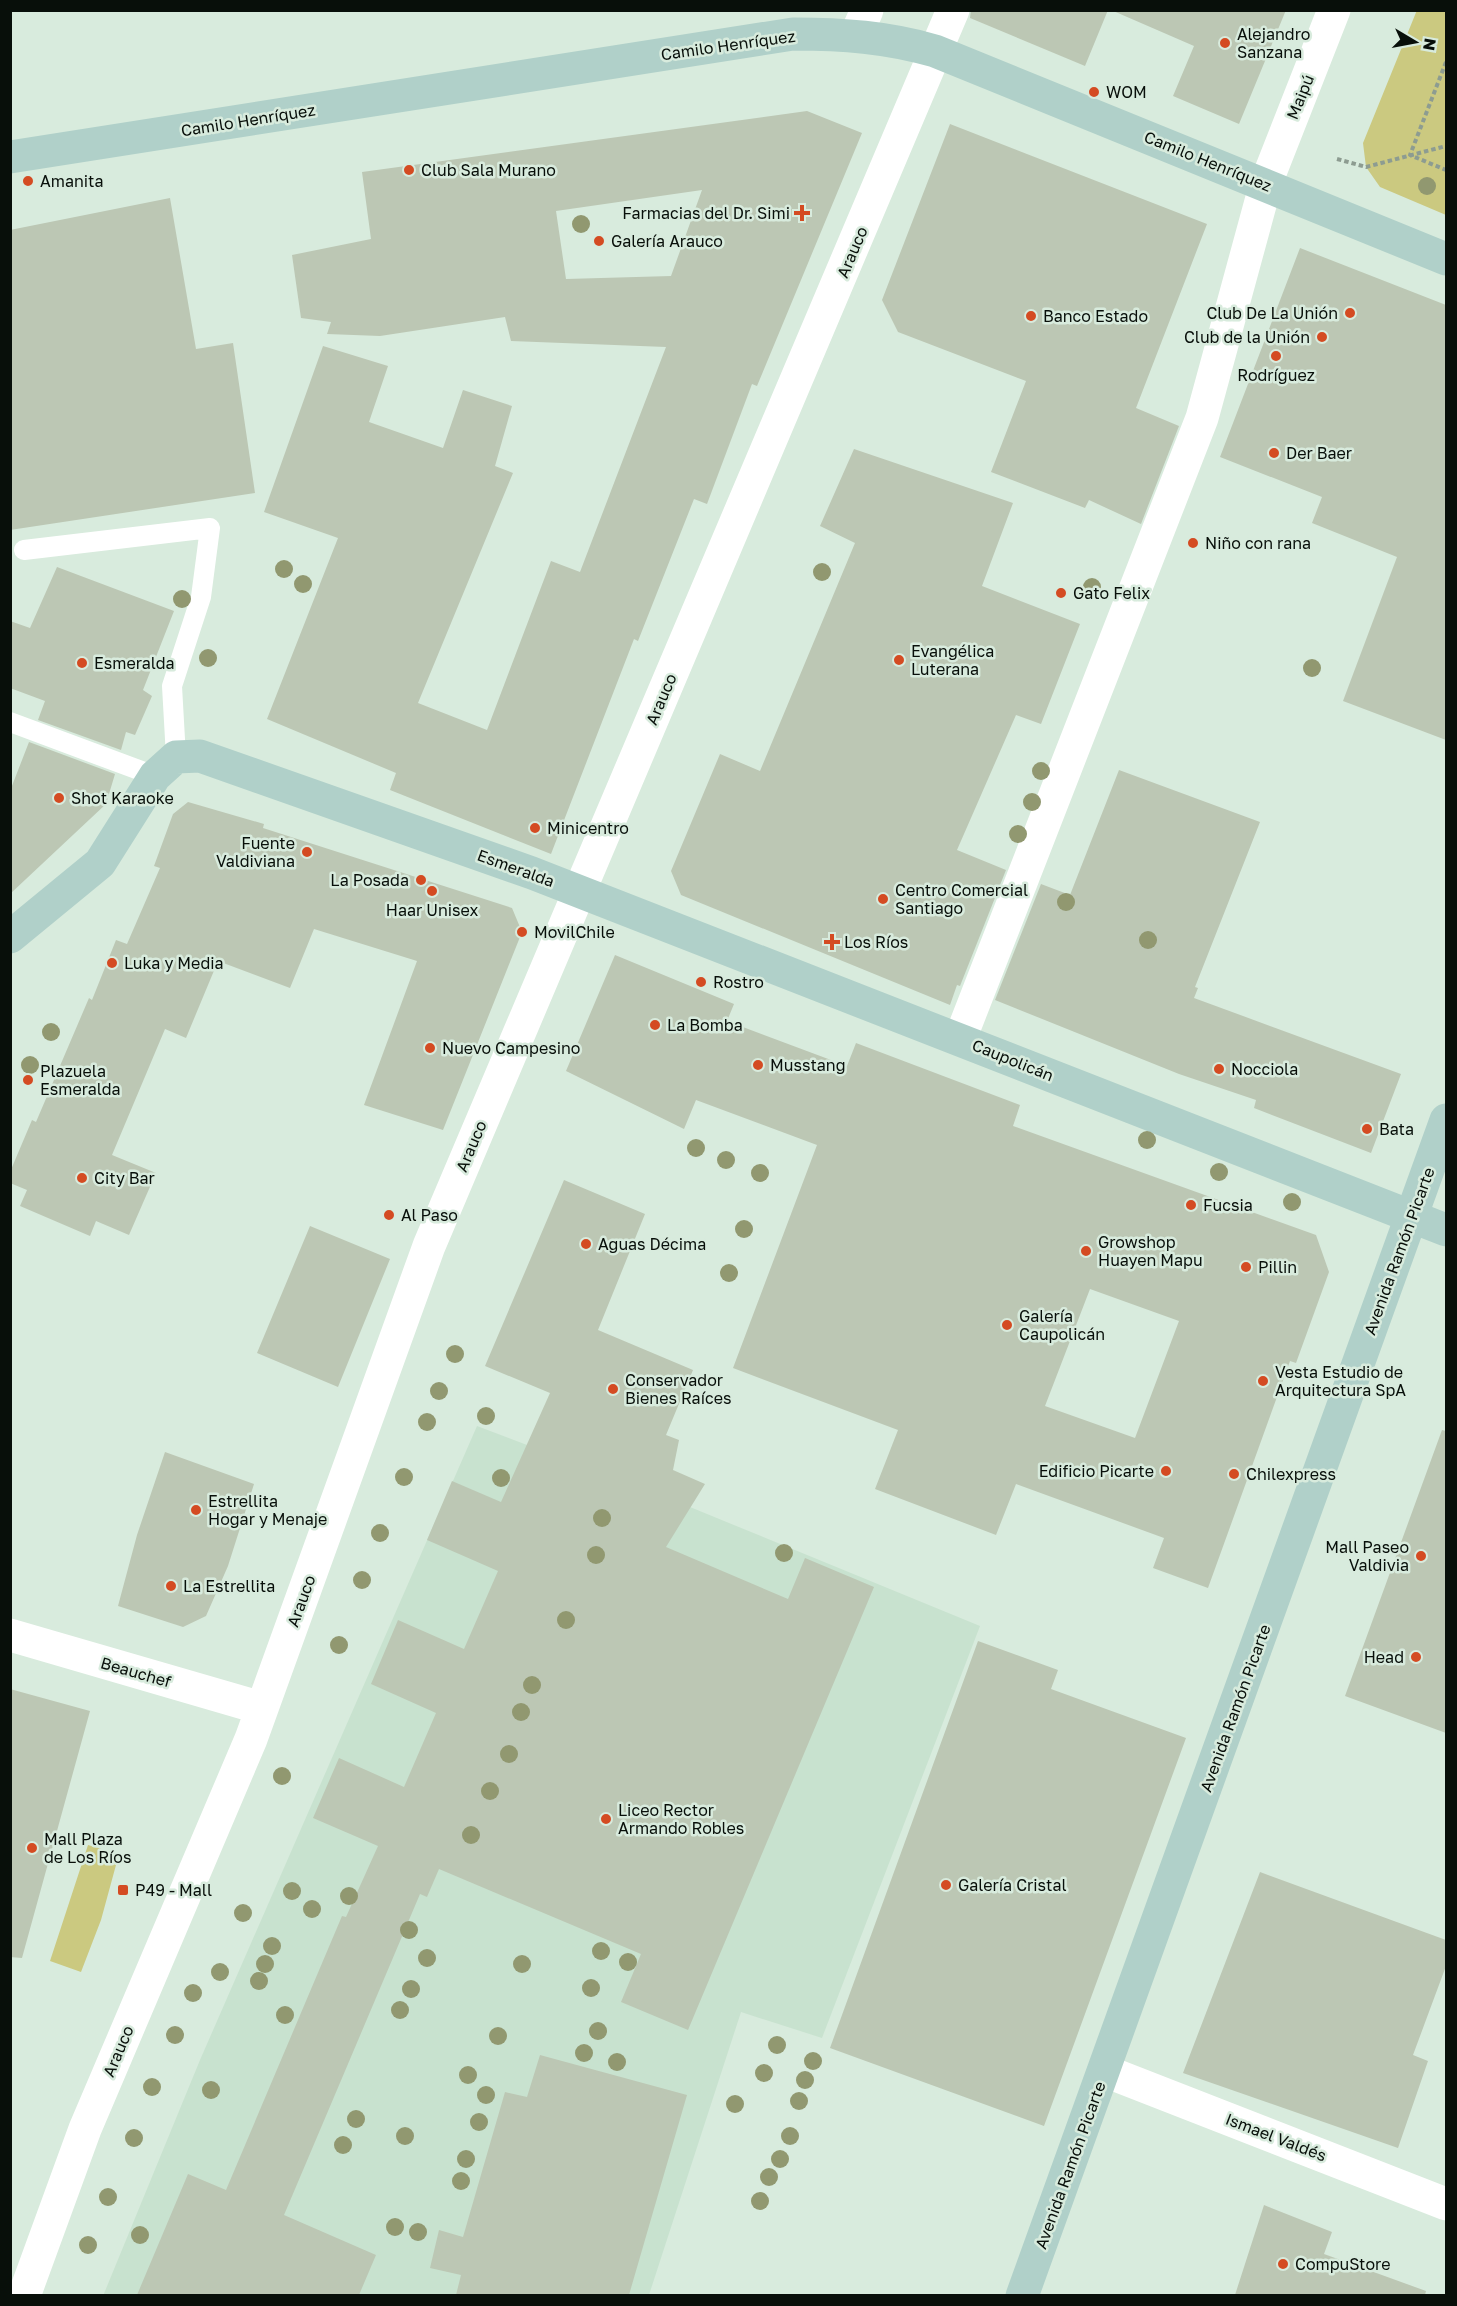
<svg xmlns="http://www.w3.org/2000/svg" width="1457" height="2306" font-family="'Golos Text',sans-serif">
  <style>
    .built { fill: #c8e2cf }
    .green { fill: #cbc980 }
    .building { fill: #bcc7b4; fill-rule: evenodd }
    .lines { fill: none; stroke-linecap: round; stroke-linejoin: round }
    .path { stroke: #8d9c91; stroke-width: 4; stroke-dasharray: 4.5 3; stroke-linecap: butt }
    .lane { stroke: #fff; stroke-width: 20 }
    .street { stroke: #fff; stroke-width: 33 }
    .secondary { stroke: #b0d0c9; stroke-width: 33 }
    .tree { fill: #919870 }
    .poi-dot { fill: #d44b22; stroke: #d8ebdd; stroke-width: 2 }
    .labels { text-anchor: middle; dominant-baseline: central; stroke-width: 5; stroke-linejoin: round; paint-order: stroke }
    .poi-label { font-size: 16px; fill: #080f0a; stroke: #d8ebdd; text-anchor: start }
    .street-label { font-size: 16px; fill: #080f0a; stroke: #d8ebdd }
  </style>
  <rect width="100%" height="100%" fill="#d8ebdd"/>
  <!-- built -->
  <path class="built" d="M477,1426L690,1507L980,1626L822,2038L741,2012L649,2295L103,2296L200,2060Z"/>
  <!-- green -->
  <path class="green" d="M1417,10L1446,11V215L1380,187L1366,167L1363,143Z
    M88,1845L119,1854L101,1920L81,1972L50,1961Z"/>
  <!-- building -->
  <path class="building" d="M971,10H1108L1085,66L970,18Z
    M1111,10H1286L1239,124L1173,96L1194,46Z
    M807,111L862,133L757,386L752,384L707,504L694,499L638,641L634,639L551,854L390,790L396,773L267,719L338,538L264,512L323,346L388,366L369,422L443,448L463,390L512,406L495,466L513,473L418,703L487,730L551,561L580,572L666,347L511,341L505,317L380,336L327,334L331,322L301,318L292,255L371,239L362,172ZM702,190L671,276L566,279L556,211Z
    M950,124L1207,224L1136,408L1179,426L1141,524L1089,500L1085,508L991,472L1026,381L898,332L882,300Z
    M170,198L196,349L233,343L255,493L10,530V230Z
    M1300,248L1446,305V740L1343,701L1397,557L1312,523L1322,497L1220,457Z
    M854,449L1013,503L982,586L1080,624L1041,724L1016,715L957,850L1006,870L960,986L957,985L950,1005L681,895L671,871L720,754L760,771L855,543L820,526Z
    M57,567L174,611L143,690L152,696L135,735L126,732L121,750L38,720L45,701L10,688V621L30,628Z
    M29,742L115,774L106,804L10,894V791Z
    M1119,770L1260,822L1195,987L1198,988L1194,998L1401,1074L1371,1153L1254,1108L1256,1100L1179,1074L995,1000L1041,884L1070,895Z
    M188,802L264,824L263,828L512,908L522,932L443,1130L364,1105L417,961L314,929L290,988L218,961L186,1038L165,1029L112,1155L156,1173L129,1235L96,1221L90,1236L20,1206L27,1190L10,1183V1172L32,1120L36,1122L89,998L92,1000L116,940L127,944L160,868L154,866L173,814Z
    M615,955L734,1004L727,1021L847,1066L856,1043L1020,1105L1013,1126L1316,1235L1329,1272L1296,1363L1290,1361L1208,1588L1153,1568L1164,1538L1016,1484L996,1535L875,1489L898,1430L733,1368L817,1145L696,1100L684,1129L566,1071ZM1090,1289L1179,1321L1135,1438L1045,1406Z
    M564,1180L645,1214L598,1330L693,1370L666,1435L679,1440L673,1470L705,1484L666,1547L788,1599L805,1558L874,1587L688,2030L621,2002L641,1954L439,1869L427,1897L420,1894L284,2215L376,2255L359,2295H137L188,2174L226,2190L342,1916L346,1917L378,1846L313,1818L339,1758L404,1787L436,1713L371,1684L398,1620L464,1649L498,1571L427,1540L452,1481L501,1502L550,1393L485,1366Z
    M310,1226L390,1259L338,1387L257,1353Z
    M1442,1430L1446,1431V1733L1345,1696Z
    M165,1452L254,1484L228,1566L206,1616L183,1627L118,1606L137,1535Z
    M978,1641L1058,1670L1051,1689L1186,1738L1044,2126L830,2048Z
    M10,1689L90,1711L22,1958L10,1957Z
    M1260,1872L1446,1940V1966L1413,2055L1428,2061L1398,2148L1183,2073Z
    M540,2055L687,2095L629,2295H456L461,2275L430,2268L439,2230L463,2237L505,2092L527,2097Z
    M1264,2205L1332,2232L1324,2254L1426,2291L1425,2295H1235Z"/>
  <g class="lines">
    <!-- path -->
    <path class="path" d="M1446,62L1410,155L1446,170
      M1337,159L1366,167L1446,146"/>
    <!-- lane -->
    <path class="lane" d="M24,550L210,528L201,597L172,686L176,757
      M10,722L155,776"/>
    <!-- street -->
    <path class="street" d="M856,35L867,10
      M960,1039L1202,418L1266,183L1334,10
      M10,1635L261,1708
      M1105,2071L1446,2204
      M24,2296L85,2129L251,1739L429,1246L953,10"/>
    <!-- secondary -->
    <path class="secondary" d="M10,157L793,34C842,34 887,37 935,51L1446,259
      M10,937L100,863L155,776L176,757L200,756L532,873L1446,1230
      M1022,2296L1446,1120"/>
  </g>
  <!-- trees -->
  <g class="tree">
    <circle cx="1427" cy="186" r="9"/>
    <circle cx="581" cy="224" r="9"/>
    <circle cx="284" cy="569" r="9"/>
    <circle cx="822" cy="572" r="9"/>
    <circle cx="303" cy="584" r="9"/>
    <circle cx="1092" cy="587" r="9"/>
    <circle cx="182" cy="599" r="9"/>
    <circle cx="208" cy="658" r="9"/>
    <circle cx="1312" cy="668" r="9"/>
    <circle cx="1041" cy="771" r="9"/>
    <circle cx="1032" cy="802" r="9"/>
    <circle cx="1018" cy="834" r="9"/>
    <circle cx="1066" cy="902" r="9"/>
    <circle cx="1148" cy="940" r="9"/>
    <circle cx="51" cy="1032" r="9"/>
    <circle cx="30" cy="1065" r="9"/>
    <circle cx="1147" cy="1140" r="9"/>
    <circle cx="696" cy="1148" r="9"/>
    <circle cx="726" cy="1160" r="9"/>
    <circle cx="1219" cy="1172" r="9"/>
    <circle cx="760" cy="1173" r="9"/>
    <circle cx="1292" cy="1202" r="9"/>
    <circle cx="744" cy="1229" r="9"/>
    <circle cx="729" cy="1273" r="9"/>
    <circle cx="455" cy="1354" r="9"/>
    <circle cx="439" cy="1391" r="9"/>
    <circle cx="486" cy="1416" r="9"/>
    <circle cx="427" cy="1422" r="9"/>
    <circle cx="404" cy="1477" r="9"/>
    <circle cx="501" cy="1478" r="9"/>
    <circle cx="602" cy="1518" r="9"/>
    <circle cx="380" cy="1533" r="9"/>
    <circle cx="784" cy="1553" r="9"/>
    <circle cx="596" cy="1555" r="9"/>
    <circle cx="362" cy="1580" r="9"/>
    <circle cx="566" cy="1620" r="9"/>
    <circle cx="339" cy="1645" r="9"/>
    <circle cx="532" cy="1685" r="9"/>
    <circle cx="521" cy="1712" r="9"/>
    <circle cx="509" cy="1754" r="9"/>
    <circle cx="282" cy="1776" r="9"/>
    <circle cx="490" cy="1791" r="9"/>
    <circle cx="471" cy="1835" r="9"/>
    <circle cx="292" cy="1891" r="9"/>
    <circle cx="349" cy="1896" r="9"/>
    <circle cx="312" cy="1909" r="9"/>
    <circle cx="243" cy="1913" r="9"/>
    <circle cx="409" cy="1930" r="9"/>
    <circle cx="272" cy="1946" r="9"/>
    <circle cx="601" cy="1951" r="9"/>
    <circle cx="427" cy="1958" r="9"/>
    <circle cx="628" cy="1962" r="9"/>
    <circle cx="265" cy="1964" r="9"/>
    <circle cx="522" cy="1964" r="9"/>
    <circle cx="220" cy="1972" r="9"/>
    <circle cx="259" cy="1981" r="9"/>
    <circle cx="591" cy="1988" r="9"/>
    <circle cx="411" cy="1989" r="9"/>
    <circle cx="193" cy="1993" r="9"/>
    <circle cx="400" cy="2010" r="9"/>
    <circle cx="285" cy="2015" r="9"/>
    <circle cx="598" cy="2031" r="9"/>
    <circle cx="175" cy="2035" r="9"/>
    <circle cx="498" cy="2036" r="9"/>
    <circle cx="777" cy="2045" r="9"/>
    <circle cx="584" cy="2053" r="9"/>
    <circle cx="813" cy="2061" r="9"/>
    <circle cx="617" cy="2062" r="9"/>
    <circle cx="764" cy="2073" r="9"/>
    <circle cx="468" cy="2075" r="9"/>
    <circle cx="805" cy="2080" r="9"/>
    <circle cx="152" cy="2087" r="9"/>
    <circle cx="211" cy="2090" r="9"/>
    <circle cx="486" cy="2095" r="9"/>
    <circle cx="799" cy="2101" r="9"/>
    <circle cx="735" cy="2104" r="9"/>
    <circle cx="356" cy="2119" r="9"/>
    <circle cx="479" cy="2122" r="9"/>
    <circle cx="405" cy="2136" r="9"/>
    <circle cx="790" cy="2136" r="9"/>
    <circle cx="134" cy="2138" r="9"/>
    <circle cx="343" cy="2145" r="9"/>
    <circle cx="466" cy="2159" r="9"/>
    <circle cx="780" cy="2159" r="9"/>
    <circle cx="769" cy="2177" r="9"/>
    <circle cx="461" cy="2181" r="9"/>
    <circle cx="108" cy="2197" r="9"/>
    <circle cx="760" cy="2201" r="9"/>
    <circle cx="395" cy="2227" r="9"/>
    <circle cx="418" cy="2232" r="9"/>
    <circle cx="140" cy="2235" r="9"/>
    <circle cx="88" cy="2245" r="9"/>
  </g>
  <!-- markers -->
  <g class="poi-dot">
    <circle cx="1225" cy="43" r="6"/>
    <circle cx="1094" cy="92" r="6"/>
    <circle cx="409" cy="170" r="6"/>
    <circle cx="28" cy="181" r="6"/>
    <path d="M799 204h6v6h6v6h-6v6h-6v-6h-6v-6h6z"/>
    <circle cx="599" cy="241" r="6"/>
    <circle cx="1350" cy="313" r="6"/>
    <circle cx="1031" cy="316" r="6"/>
    <circle cx="1322" cy="337" r="6"/>
    <circle cx="1276" cy="356" r="6"/>
    <circle cx="1274" cy="453" r="6"/>
    <circle cx="1193" cy="543" r="6"/>
    <circle cx="1061" cy="593" r="6"/>
    <circle cx="899" cy="660" r="6"/>
    <circle cx="82" cy="663" r="6"/>
    <circle cx="59" cy="798" r="6"/>
    <circle cx="535" cy="828" r="6"/>
    <circle cx="307" cy="852" r="6"/>
    <circle cx="421" cy="880" r="6"/>
    <circle cx="432" cy="891" r="6"/>
    <circle cx="883" cy="899" r="6"/>
    <circle cx="522" cy="932" r="6"/>
    <path d="M829 933h6v6h6v6h-6v6h-6v-6h-6v-6h6z"/>
    <circle cx="112" cy="963" r="6"/>
    <circle cx="701" cy="982" r="6"/>
    <circle cx="655" cy="1025" r="6"/>
    <circle cx="430" cy="1048" r="6"/>
    <circle cx="758" cy="1065" r="6"/>
    <circle cx="1219" cy="1069" r="6"/>
    <circle cx="28" cy="1080" r="6"/>
    <circle cx="1367" cy="1129" r="6"/>
    <circle cx="82" cy="1178" r="6"/>
    <circle cx="1191" cy="1205" r="6"/>
    <circle cx="389" cy="1215" r="6"/>
    <circle cx="586" cy="1244" r="6"/>
    <circle cx="1086" cy="1251" r="6"/>
    <circle cx="1246" cy="1267" r="6"/>
    <circle cx="1007" cy="1325" r="6"/>
    <circle cx="1263" cy="1381" r="6"/>
    <circle cx="613" cy="1389" r="6"/>
    <circle cx="1166" cy="1471" r="6"/>
    <circle cx="1234" cy="1474" r="6"/>
    <circle cx="196" cy="1510" r="6"/>
    <circle cx="1421" cy="1556" r="6"/>
    <circle cx="171" cy="1586" r="6"/>
    <circle cx="1416" cy="1657" r="6"/>
    <circle cx="606" cy="1819" r="6"/>
    <circle cx="32" cy="1848" r="6"/>
    <circle cx="946" cy="1885" r="6"/>
    <rect x="117" y="1884" width="12" height="12" rx="3"/>
    <circle cx="1283" cy="2264" r="6"/>
  </g>
  <g class="labels">
    <!-- poi labels -->
    <g class="poi-label">
      <text x="1237" y="34">Alejandro<tspan x="1237" dy="18">Sanzana</tspan></text>
      <text x="1106" y="92">WOM</text>
      <text x="421" y="170">Club Sala Murano</text>
      <text x="40" y="181">Amanita</text>
      <text x="790" y="213" text-anchor="end">Farmacias del Dr. Simi</text>
      <text x="611" y="241">Galería Arauco</text>
      <text x="1338" y="313" text-anchor="end">Club De La Unión</text>
      <text x="1043" y="316">Banco Estado</text>
      <text x="1310" y="337" text-anchor="end">Club de la Unión</text>
      <text x="1276" y="375" text-anchor="middle">Rodríguez</text>
      <text x="1286" y="453">Der Baer</text>
      <text x="1205" y="543">Niño con rana</text>
      <text x="1073" y="593">Gato Felix</text>
      <text x="911" y="651">Evangélica<tspan x="911" dy="18">Luterana</tspan></text>
      <text x="94" y="663">Esmeralda</text>
      <text x="71" y="798">Shot Karaoke</text>
      <text x="547" y="828">Minicentro</text>
      <text x="295" y="843" text-anchor="end">Fuente<tspan x="295" dy="18">Valdiviana</tspan></text>
      <text x="409" y="880" text-anchor="end">La Posada</text>
      <text x="895" y="890">Centro Comercial<tspan x="895" dy="18">Santiago</tspan></text>
      <text x="432" y="910" text-anchor="middle">Haar Unisex</text>
      <text x="534" y="932">MovilChile</text>
      <text x="844" y="942">Los Ríos</text>
      <text x="124" y="963">Luka y Media</text>
      <text x="713" y="982">Rostro</text>
      <text x="667" y="1025">La Bomba</text>
      <text x="442" y="1048">Nuevo Campesino</text>
      <text x="770" y="1065">Musstang</text>
      <text x="1231" y="1069">Nocciola</text>
      <text x="40" y="1071">Plazuela<tspan x="40" dy="18">Esmeralda</tspan></text>
      <text x="1379" y="1129">Bata</text>
      <text x="94" y="1178">City Bar</text>
      <text x="1203" y="1205">Fucsia</text>
      <text x="401" y="1215">Al Paso</text>
      <text x="1098" y="1242">Growshop<tspan x="1098" dy="18">Huayen Mapu</tspan></text>
      <text x="598" y="1244">Aguas Décima</text>
      <text x="1258" y="1267">Pillin</text>
      <text x="1019" y="1316">Galería<tspan x="1019" dy="18">Caupolicán</tspan></text>
      <text x="1275" y="1372">Vesta Estudio de<tspan x="1275" dy="18">Arquitectura SpA</tspan></text>
      <text x="625" y="1380">Conservador<tspan x="625" dy="18">Bienes Raíces</tspan></text>
      <text x="1154" y="1471" text-anchor="end">Edificio Picarte</text>
      <text x="1246" y="1474">Chilexpress</text>
      <text x="208" y="1501">Estrellita<tspan x="208" dy="18">Hogar y Menaje</tspan></text>
      <text x="1409" y="1547" text-anchor="end">Mall Paseo<tspan x="1409" dy="18">Valdivia</tspan></text>
      <text x="183" y="1586">La Estrellita</text>
      <text x="1404" y="1657" text-anchor="end">Head</text>
      <text x="618" y="1810">Liceo Rector<tspan x="618" dy="18">Armando Robles</tspan></text>
      <text x="44" y="1839">Mall Plaza<tspan x="44" dy="18">de Los Ríos</tspan></text>
      <text x="958" y="1885">Galería Cristal</text>
      <text x="135" y="1890">P49 - Mall</text>
      <text x="1295" y="2264">CompuStore</text>
    </g>
    <!-- street labels -->
    <g class="street-label">
      <text transform="translate(728 45) rotate(-8)">Camilo Henríquez</text>
      <text transform="translate(1300 97) rotate(-68)">Maipú</text>
      <text transform="translate(248 120) rotate(-9)">Camilo Henríquez</text>
      <text transform="translate(1208 161) rotate(22)">Camilo Henríquez</text>
      <text transform="translate(852 252) rotate(-67)">Arauco</text>
      <text transform="translate(661 699) rotate(-67)">Arauco</text>
      <text transform="translate(516 868) rotate(20)">Esmeralda</text>
      <text transform="translate(1013 1060) rotate(22)">Caupolicán</text>
      <text transform="translate(471 1146) rotate(-67)">Arauco</text>
      <text transform="translate(1399 1251) rotate(-70)">Avenida Ramón Picarte</text>
      <text transform="translate(301 1601) rotate(-70)">Arauco</text>
      <text transform="translate(136 1672) rotate(16)">Beauchef</text>
      <text transform="translate(1235 1708) rotate(-70)">Avenida Ramón Picarte</text>
      <text transform="translate(118 2051) rotate(-67)">Arauco</text>
      <text transform="translate(1276 2137) rotate(21)">Ismael Valdés</text>
      <text transform="translate(1070 2165) rotate(-70)">Avenida Ramón Picarte</text>
    </g>
  </g>
  <!-- border -->
  <rect width="1457" height="2306" fill="none" stroke="#080f0a" stroke-width="24"/>
  <!-- north arrow -->
  <g transform="translate(1415 42) rotate(100)" stroke="#d8ebdd" stroke-width="4.5" paint-order="stroke">
  <path d="M0-4.5L10 22L0 15L-10 22Z" fill="#080f0a"/>
  <text y="-9" font-size="16" font-weight="bold" text-anchor="middle" fill="#080f0a">N</text>
  </g>
</svg>
